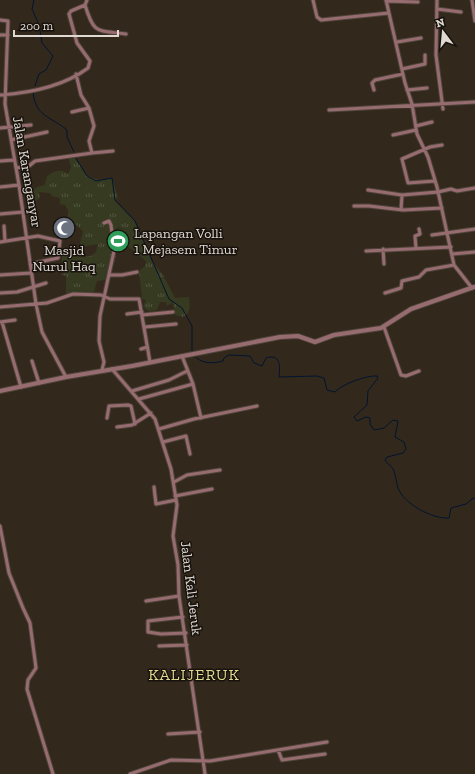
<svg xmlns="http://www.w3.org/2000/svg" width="475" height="774" font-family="'Zilla Slab',serif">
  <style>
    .grass { fill: url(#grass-tufts) }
    .green { fill: #363a20 }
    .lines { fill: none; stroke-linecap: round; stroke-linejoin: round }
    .stream { stroke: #001530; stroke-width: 1 }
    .minor-casing { stroke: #4f4439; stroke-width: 5 }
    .tertiary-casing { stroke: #4f4439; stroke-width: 6 }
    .minor { stroke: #976c71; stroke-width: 3 }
    .tertiary { stroke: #976c71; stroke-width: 4 }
    .labels { text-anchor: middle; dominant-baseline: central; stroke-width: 3; stroke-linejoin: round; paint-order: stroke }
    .street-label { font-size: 14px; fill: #e0d9d1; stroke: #17120d }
    .poi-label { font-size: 14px; fill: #e0d9d1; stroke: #17120d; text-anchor: start }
    .quarter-label { font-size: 16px; letter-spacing: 1px; fill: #e0da8c; stroke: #17120d }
  </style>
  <defs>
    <pattern id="grass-tufts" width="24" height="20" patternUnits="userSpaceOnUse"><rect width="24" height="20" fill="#363a20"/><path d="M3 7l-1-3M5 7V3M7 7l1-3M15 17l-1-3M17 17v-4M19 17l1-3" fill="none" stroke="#53563f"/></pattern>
  </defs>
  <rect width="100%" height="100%" fill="#33281c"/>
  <!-- grass -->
  <path class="grass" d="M68,156H74L87,176L99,180L112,178L118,197L115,201L135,221L151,260L163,275L175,298L189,297C190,306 191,313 183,317L175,315L173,302L167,306L166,302H160L157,310L149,311L143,307L146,300L142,299L139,271L145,266L146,261L128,246L126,230L119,227L109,234L112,256H116L114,264H110L106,280L97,281L93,296L66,297V276L62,275V257L60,250L64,247L68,254H79L83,257L91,256L96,252L98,244L82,247L80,243L83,231L68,218V210L65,205L60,204V198L52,196L50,193L39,192L40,198L36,201L31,199V192L37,187L45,185L47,176C54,171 60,168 68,174L71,167Z"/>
  <!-- green -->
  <path class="green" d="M119,228L126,230L125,246L119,252L112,250L111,234Z"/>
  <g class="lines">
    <!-- stream -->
    <path class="stream" d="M34,0L32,9L39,25L42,43L53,56L46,70L39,74L35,86
      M33,92C35,117 52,117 67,130V137L74,152
      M75,157L87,176L96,181L112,178L115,200L135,221L169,299L182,308L192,326V352
      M194,355C200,364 213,364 223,361L224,358L229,355L250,356L254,363L262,366L266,358C281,353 280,367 279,377L317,376L324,378L327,390L335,392C342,384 367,375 377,376L378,378L368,391L367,405L354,417L357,421L366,417L370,418V424L374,430L384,428L393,420L398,421L395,437L404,442L406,449L403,453L387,457L385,460C387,464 391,465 393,469C396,475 396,482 398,488C404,504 432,519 449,518L451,508L466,504L472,499L475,498"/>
    <!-- minor casing -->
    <g class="minor-casing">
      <path id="minor" d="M313,0L317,17L321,20L389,13
        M386,0L405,83L412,104L417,134L428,157L437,187L454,265L472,288
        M437,0L436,55L443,109
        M472,0L475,21
        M386,1L418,2
        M85,5C94,35 97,30 126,34
        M437,9L461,12
        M0,20L8,21L5,104L19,185L36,304L42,332L66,377
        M0,35H8
        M397,42L421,38
        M402,69L425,64V55
        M374,90L372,83L375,80L403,74
        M407,90L427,88
        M0,95C29,93 64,86 88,68L90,61L77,43L69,14L71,11L85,5L87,0
        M329,110L475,102
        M72,112L89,108
        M416,126L432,122
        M0,128L31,125
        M393,135L416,130
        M11,140L47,132
        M92,153L113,151
        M0,161L14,160
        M16,168L29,166L35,161L92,153L89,141L94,126L89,108L81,95L76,74
        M435,181L408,183L402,159L430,147L442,145
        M0,187L19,185
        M368,190L402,195L438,192L451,189L457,191L475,188
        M354,206H369L403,210L442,208
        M401,210L402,195
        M0,214L23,212
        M4,226L5,241
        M432,235L475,229
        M0,242L38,236L60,241L58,258L30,264
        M416,248L415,236L420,234L419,229
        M383,249L384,264
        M366,251L451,247
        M452,254L475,252
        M0,275L31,273
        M109,275H122L137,272
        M0,293L17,292L46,283
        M385,293L401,288L402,281L419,277L426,270L454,265
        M0,307L47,303L73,294L101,295L110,299H139L150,362
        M127,314L142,312
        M142,315L173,312
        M0,322L15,320
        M2,322L21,387
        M145,327L176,324
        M384,327L401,375L406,376L419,371
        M141,349L147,347
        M182,356L193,384L201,418
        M32,361L39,383
        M112,369L155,419L171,469L177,505L173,536L178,565L179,596L205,774
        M102,370L104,362L99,341L100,316L114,251L111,225L109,221L104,223
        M132,391L169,380L187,371
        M139,399L193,384
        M107,418L109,406L128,405L131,406L135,424
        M117,427L132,425L151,413
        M159,429L194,419L257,406
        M163,442L186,436L190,454
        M174,482L187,475L220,470
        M154,487L156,504L176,500
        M175,496L212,489
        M0,526L9,573L23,608L30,623L36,668L28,680L27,689L53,774
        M146,601L179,596
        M183,617L148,621V632L161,634L186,633
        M159,646L187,645
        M168,734L200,732
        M278,750L282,760L325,754
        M130,774L171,760L210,761L327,742"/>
    </g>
    <!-- tertiary casing -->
    <g class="tertiary-casing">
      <path id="tertiary" d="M0,391L66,377L132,366L280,337L298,336L315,342L334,335L381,328L411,309L474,287"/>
    </g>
    <!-- minor -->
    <use href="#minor" class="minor"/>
    <!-- tertiary -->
    <use href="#tertiary" class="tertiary"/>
  </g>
  <!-- icons -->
  <defs>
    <g id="mosque-disc" transform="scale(1.15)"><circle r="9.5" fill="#6b7280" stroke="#17120d"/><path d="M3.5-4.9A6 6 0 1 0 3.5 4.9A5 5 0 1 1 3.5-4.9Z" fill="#fff"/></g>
    <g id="stadium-disc" transform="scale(1.15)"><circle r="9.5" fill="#2e9e5b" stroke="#17120d"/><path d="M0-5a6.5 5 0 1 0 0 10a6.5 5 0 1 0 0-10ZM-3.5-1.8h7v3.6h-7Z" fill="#fff"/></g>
  </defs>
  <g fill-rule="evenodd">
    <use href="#mosque-disc" x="64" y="228"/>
    <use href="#stadium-disc" x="118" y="241"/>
  </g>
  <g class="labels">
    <!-- street labels -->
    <g class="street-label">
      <text transform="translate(27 172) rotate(80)">Jalan Karanganyar</text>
      <text transform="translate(191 588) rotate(83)">Jalan Kali Jeruk</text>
    </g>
    <!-- poi labels -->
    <g class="poi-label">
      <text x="134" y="233">Lapangan Volli<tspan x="134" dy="16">1 Mejasem Timur</tspan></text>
      <text x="64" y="250" text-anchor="middle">Masjid<tspan x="64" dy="16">Nurul Haq</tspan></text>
    </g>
    <!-- quarter labels -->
    <g class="quarter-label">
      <text x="194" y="674">KALIJERUK</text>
    </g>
  </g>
  <!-- north arrow -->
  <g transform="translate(443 32) rotate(344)" stroke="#17120d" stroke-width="3" paint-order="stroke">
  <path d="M0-3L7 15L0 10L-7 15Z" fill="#e0d9d1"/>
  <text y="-6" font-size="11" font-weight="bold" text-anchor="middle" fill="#e0d9d1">N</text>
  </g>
  <!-- scale -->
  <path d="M14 30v6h104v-6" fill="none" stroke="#e0d9d1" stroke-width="2"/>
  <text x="20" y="30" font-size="12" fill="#e0d9d1" stroke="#17120d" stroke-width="3" paint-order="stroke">200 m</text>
</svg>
